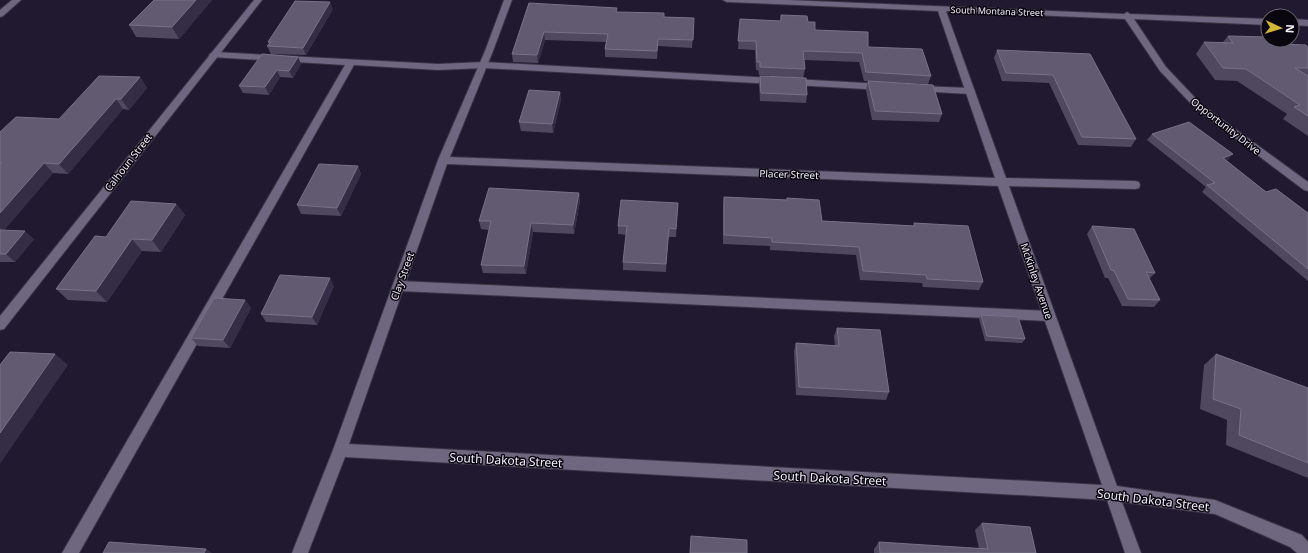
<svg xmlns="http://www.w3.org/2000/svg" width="1308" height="553" font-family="'Noto Sans',sans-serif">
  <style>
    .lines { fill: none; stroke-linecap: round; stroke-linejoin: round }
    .lane-casing { stroke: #3a3344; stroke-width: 2 }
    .street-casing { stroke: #3a3344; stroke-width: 2 }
    .lane { fill: #6f6680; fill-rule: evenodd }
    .street { fill: #6f6680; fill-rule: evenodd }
    .wall { fill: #4f485f }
    .shaded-wall { fill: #352d45 }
    .building { fill: #615a70; stroke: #787286 }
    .labels { text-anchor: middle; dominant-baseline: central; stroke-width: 3; stroke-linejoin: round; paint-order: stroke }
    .far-street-label { font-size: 9px; fill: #f5f1fd; stroke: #09060f }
    .street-label { font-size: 10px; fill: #f5f1fd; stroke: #09060f }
    .near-street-label { font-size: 12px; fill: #f5f1fd; stroke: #09060f }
  </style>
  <rect width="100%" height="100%" fill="#21192f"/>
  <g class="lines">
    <!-- lane casing -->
    <g class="lane-casing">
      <path id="lane" d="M214,52L438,64L484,62L883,84L888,87L883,90L484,68L438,70L354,65L79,553H62L345,65L211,57L209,55L211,53Z
        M919,86L970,88L975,91L970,94L916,91L914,89Z
        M399,281L1049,311L1053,312L1055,316L1053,320L1049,321L399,291L395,289L393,286L395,283Z"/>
    </g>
    <!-- street casing -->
    <g class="street-casing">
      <path id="street" d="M12,0H21L3,16L0,17V10Z
        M254,0H262L4,329L0,330V316Z
        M504,0H512L493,51L450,157L995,178L938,11L727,2L723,0H788L1124,14L1127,12L1130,14L1268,19V25L1134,19L1166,67L1201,104L1308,182V191L1304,190L1195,108L1160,71L1125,19L946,11L1006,178L1135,181L1139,182L1140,185L1139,188L1135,189L1009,186L1117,486L1215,500L1302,535L1308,542V553H1297L1290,547L1215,514L1122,502L1141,553H1125L1107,500L345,457L308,553H292L333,450L438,160L485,51ZM447,164L998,186L1102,485L349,444Z
        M1292,19L1308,20V26L1292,25Z"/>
    </g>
    <!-- lane -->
    <use href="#lane" class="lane"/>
    <!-- street -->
    <use href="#street" class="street"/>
  </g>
  <!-- wall -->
  <path class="wall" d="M154,0H212L179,39L136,37L129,25Z
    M529,3L664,17L694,18L692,48L658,46L657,59L605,57V49L606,42L545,40L538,63L513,62L512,54Z
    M333,9L306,55L271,54L267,46L269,44L268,42Z
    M781,15L808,22L815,30L868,47L931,76L928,84L864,81L859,62L804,60L805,69L803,78L759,75L758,70H756L755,50L738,49L740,19L780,21Z
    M1228,36L1281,44L1308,48V136L1283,119L1287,114L1237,81L1215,80L1196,54L1204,42H1223Z
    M997,50L1090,54L1136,139L1131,147L1078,145L1049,83L1002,81L994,58Z
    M298,57L301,64L293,78L280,77L269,95L243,93L239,86Z
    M760,76L807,95L806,103L760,101L759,84Z
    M140,77L147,88L129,110L123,109L68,174L53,173L4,230L34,239L15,262H0V132L59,119Z
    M868,81L942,114L939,122L872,120L866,90Z
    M560,92L561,100L553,133L521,131L519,122Z
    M1152,134L1227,161L1266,192L1308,213V281L1202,192L1206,187L1147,140Z
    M358,166L361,174L341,216L301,214L297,205Z
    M579,193L580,201L574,234L533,232L526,274L483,273L481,265L489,230L481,229L479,221Z
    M724,197L787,200V198L822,221L913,226L914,223L983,282L979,290L923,287L922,283L860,280L856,255L770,250V246L723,244V206Z
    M678,203L676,237H668L666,272L623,270V262L626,235L618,234V226Z
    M176,204L185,215L161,252L142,251L107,302L68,300L56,289L106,237Z
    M1092,226L1155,273L1149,279L1160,300L1154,307L1122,306L1108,278H1105L1087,234Z
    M334,286L317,325L266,322L261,314Z
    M245,300L251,308L230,348L198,346L191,338Z
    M981,315L1025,339L1022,343L985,341L979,319Z
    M837,328L889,392L886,400L796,395L794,351L796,343L835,346L834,336Z
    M1216,354L1308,388V478L1226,445L1227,420L1200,409L1204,365Z
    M982,523L1036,553H874V549L879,542L979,549L975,530Z"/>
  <!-- shaded-wall -->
  <path class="shaded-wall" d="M196,0H212L179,39L172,27Z
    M330,2L333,9L306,55L303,48Z
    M544,32L545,40L538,63L537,55Z
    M658,39V46L657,59V51Z
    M298,57L301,64L293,78L289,71Z
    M277,70L280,77L269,95L265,87Z
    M140,77L147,88L129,110L121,99Z
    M560,92L561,100L553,133L552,124Z
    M116,99L123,109L68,174L59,164Z
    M1233,154L1227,161L1223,158Z
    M44,163L53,173L3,231L0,228V213Z
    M358,166L361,174L341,216L337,208Z
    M579,193L580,201L574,234L573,225Z
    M176,204L185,215L161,252L152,240Z
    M531,223L533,232L526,274L524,266Z
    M25,231L34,239L15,262L6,254Z
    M132,239L142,251L107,302L96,291Z
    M330,278L334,286L317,325L312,317Z
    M245,300L251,308L230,348L223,340Z
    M55,354L68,365L0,464V433Z
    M206,549L212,553H204Z"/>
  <!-- building -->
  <path class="building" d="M154,0H196L172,27L129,25Z
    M295,1L330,2L303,48L267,46L271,42H268Z
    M529,3L617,8L616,12L664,13V17L694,18L693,40L658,39L657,51L605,49L608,34L544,32L537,55L512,54Z
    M781,15L807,16L808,22H815V30L868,32V47L922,49L931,76L866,72L862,53L803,51L805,69L760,67V62H757L756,41H738L740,19L781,21Z
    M1228,36L1268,37V40H1278L1281,44L1306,45L1308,48V68H1295L1308,76V116L1294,107L1300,105L1246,69L1223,68L1204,42L1233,43Z
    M997,50L1090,54L1136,139L1082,137L1053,75L1006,73Z
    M262,54L298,57L289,71L277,70L265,87L239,86Z
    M99,76L140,77L121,99H116L59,164L44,163L0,213V165L2,163H0V132L16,117L59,119Z
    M760,76L806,78L807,95L761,93Z
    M868,81L933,85L942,114L875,111Z
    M529,90L560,92L552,124L519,122Z
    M1189,122L1233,154L1223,158L1266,192L1276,189L1308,213V269L1207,185L1215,183L1152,134Z
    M319,164L358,166L337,208L297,205Z
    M489,188L579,193L573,225L531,223L524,266L481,265L491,221H479Z
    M724,197L787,200V198L819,200L822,221L915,226L914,223L968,226L983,282L927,279L926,275L863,271L859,247L772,242V238L724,235Z
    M621,200L678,203L676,229L669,228L666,264L623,262L627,226H618Z
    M131,201L176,204L152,240L132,239L96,291L56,289L95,236L106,237Z
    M1092,226L1134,229L1155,273L1146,272L1160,300L1128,299L1114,271L1111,270Z
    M0,230L25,231L6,254H0Z
    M280,275L330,278L312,317L261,314Z
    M214,298L245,300L223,340L191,338Z
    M981,315L1018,317L1025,339L987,336Z
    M837,328L880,330L889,392L799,387L796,343L839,346Z
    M10,352L55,354L0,433V365Z
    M1216,354L1308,388V463L1239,435L1241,409L1213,399Z
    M982,523L1030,527L1036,553H880L879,542L988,549Z
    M691,536L747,540V553H690Z
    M109,542L206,549L204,553H103Z"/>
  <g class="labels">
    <!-- far-street labels -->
    <g class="far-street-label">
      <text transform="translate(997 11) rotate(2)">South Montana Street</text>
    </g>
    <!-- street labels -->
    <g class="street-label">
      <text transform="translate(1226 126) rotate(38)">Opportunity Drive</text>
      <text transform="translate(128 162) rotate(-52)">Calhoun Street</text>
      <text transform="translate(789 174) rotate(2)">Placer Street</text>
      <text transform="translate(402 276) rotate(-70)">Clay Street</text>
      <text transform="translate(1037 281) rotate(71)">McKinley Avenue</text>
    </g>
    <!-- near-street labels -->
    <g class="near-street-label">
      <text transform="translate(506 460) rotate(3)">South Dakota Street</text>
      <text transform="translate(830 478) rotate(3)">South Dakota Street</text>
      <text transform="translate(1153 500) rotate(7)">South Dakota Street</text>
    </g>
  </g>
  <!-- north arrow -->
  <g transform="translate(1280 28) rotate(94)"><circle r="19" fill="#09060f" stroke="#67646e"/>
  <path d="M0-3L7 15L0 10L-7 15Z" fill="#d3b635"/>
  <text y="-6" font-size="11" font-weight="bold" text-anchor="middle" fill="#f5f1fd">N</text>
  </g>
</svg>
